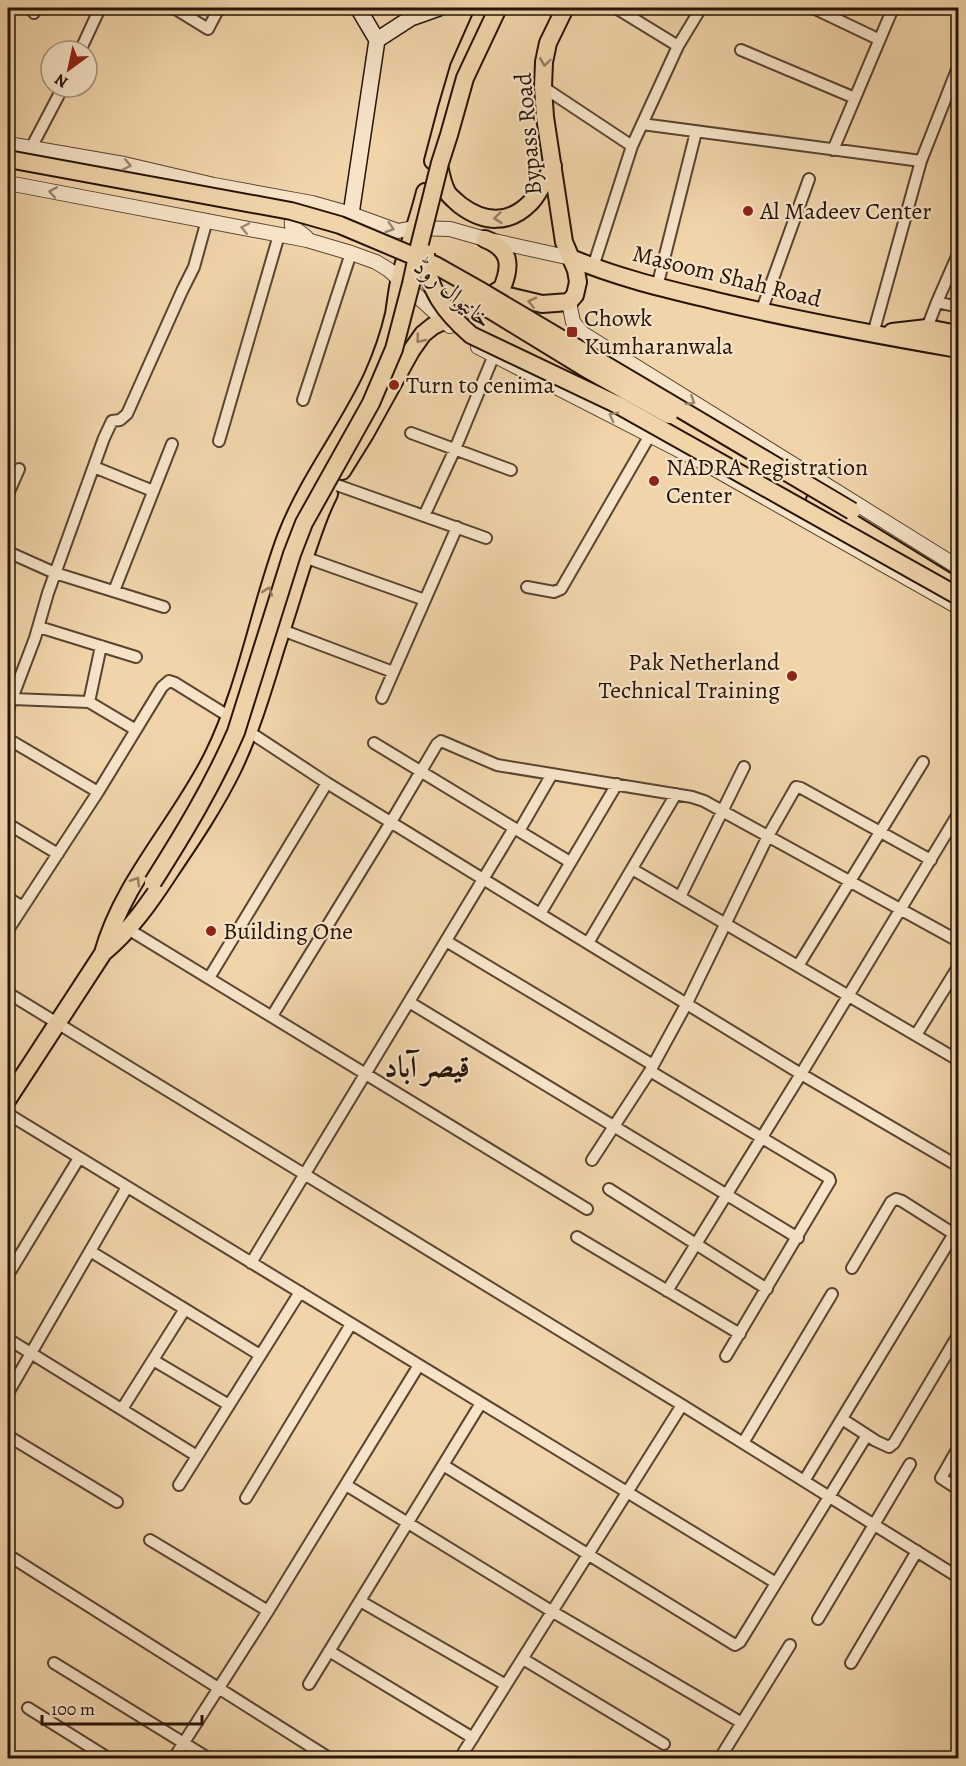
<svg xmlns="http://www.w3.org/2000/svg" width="966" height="1766" font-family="Alegreya,Amiri,serif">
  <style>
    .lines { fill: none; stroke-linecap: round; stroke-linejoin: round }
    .minor-casing { stroke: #5a4430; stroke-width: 14 }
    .tertiary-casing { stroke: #5a4430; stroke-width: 16 }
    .secondary-casing { stroke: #271407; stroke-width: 18 }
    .primary-casing { stroke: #271407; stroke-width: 20 }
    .minor { stroke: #f6e3c8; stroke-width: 10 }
    .tertiary { stroke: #f6e3c8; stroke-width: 14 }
    .secondary { stroke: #f6e3c8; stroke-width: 15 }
    .primary { stroke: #f1d4aa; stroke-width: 16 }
    .primary-bridge-casing { stroke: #271407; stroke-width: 20; stroke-linecap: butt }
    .primary-bridge { stroke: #f1d4aa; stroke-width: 16 }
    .oneway { stroke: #967e61 }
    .oneway2 { stroke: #998671 }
    .poi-dot { fill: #8f2418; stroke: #f6e3c8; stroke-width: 2 }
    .labels { text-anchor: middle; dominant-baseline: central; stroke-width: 4.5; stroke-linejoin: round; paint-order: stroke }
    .street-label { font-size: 24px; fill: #271407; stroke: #f6e3c8 }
    .poi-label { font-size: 24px; fill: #271407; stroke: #f6e3c8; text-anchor: start }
    .district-label { font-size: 30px; font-weight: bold; fill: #271407; stroke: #f6e3c8 }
  </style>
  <rect width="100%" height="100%" fill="#f1d4aa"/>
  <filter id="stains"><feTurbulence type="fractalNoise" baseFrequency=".00333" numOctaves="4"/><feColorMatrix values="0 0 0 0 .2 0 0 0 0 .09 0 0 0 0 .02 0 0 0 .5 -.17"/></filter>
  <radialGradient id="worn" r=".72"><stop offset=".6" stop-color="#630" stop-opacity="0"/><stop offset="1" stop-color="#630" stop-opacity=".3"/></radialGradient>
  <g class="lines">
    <!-- minor casing -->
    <g class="minor-casing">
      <path id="minor" d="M174,8L208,29L219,8
        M616,8L678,46
        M813,8L878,39
        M34,13L36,8
        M741,50L855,98
        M80,51L100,8
        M543,87L632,146
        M642,124L921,161
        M31,148L63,87
        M833,150L893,8
        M593,267L632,146L678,46L701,8
        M657,287L696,132
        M937,302L958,307
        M761,312L809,179
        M927,328L937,302L958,254
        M873,334L921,161L958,67
        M303,400L351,253
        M411,433L511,470
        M219,441L279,235
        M94,467L153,491
        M334,484L486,538
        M8,494L19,469
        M424,516L455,449L494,355
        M8,552L55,573L164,607
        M304,557L425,600
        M527,587L554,592L561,589L650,435
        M114,591L172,444
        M39,627L136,657
        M282,630L393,672
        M382,698L457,527
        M13,699L89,702L136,730
        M89,702L101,646
        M8,709L35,638L48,593L104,438L112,421L120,420L127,414L182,291L194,267L207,220
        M245,729L327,783L540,914L801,1074L958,1166
        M8,739L98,792
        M374,743L570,862
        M8,824L58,854
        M519,831L552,774
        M632,869L958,1060
        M680,897L744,767
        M8,898L23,907
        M540,914L617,784
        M128,929L587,1209
        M8,930L98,792L162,687L169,681L175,683L233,719
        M446,941L653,1065
        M588,943L676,794
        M798,966L923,762
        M209,978L327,783
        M8,993L682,1405L958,1577
        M409,1002L798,1238
        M272,1016L391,822L437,744L441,741L497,765L692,797L704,801L958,941
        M916,1035L958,967
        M650,1071L829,1178L830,1181L726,1356
        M8,1114L776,1583
        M592,1160L650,1071L687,1003L768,836L796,787L801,788L931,860
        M609,1189L767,1289
        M577,1237L740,1334
        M90,1251L260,1355
        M251,1263L514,828
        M852,1268L891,1202L896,1199L902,1201L954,1234
        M8,1275L79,1158
        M667,1291L801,1074L958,814
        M8,1339L197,1456
        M153,1360L229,1405
        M8,1393L127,1187
        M122,1409L185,1309
        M842,1419L876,1441L889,1447L894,1443L958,1335
        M8,1436L117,1502
        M743,1443L832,1294
        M958,1448L941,1478L958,1489
        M443,1465L735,1645L740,1642L867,1435
        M804,1481L958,1227
        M179,1485L300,1292
        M346,1485L553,1612L742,1723
        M246,1498L351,1324
        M150,1540L268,1611
        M8,1555L329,1758
        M360,1601L506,1685
        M818,1619L910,1464
        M329,1651L473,1738
        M523,1659L664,1744
        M54,1663L208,1758
        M851,1663L917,1551
        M309,1684L481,1403
        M28,1708L108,1758
        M174,1758L268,1611L419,1365
        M460,1758L682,1405
        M720,1758L790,1645"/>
    </g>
    <!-- tertiary casing -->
    <g class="tertiary-casing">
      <path id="tertiary" d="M8,144L124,164L214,185L312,203L351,214L398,231L413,228L450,229L485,239L571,258
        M8,183L307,240L351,253L376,262L389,270L450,326
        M302,206C293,211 291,216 292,226L306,237
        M569,302L573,322L582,333L958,567
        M478,347L704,463L958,607"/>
    </g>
    <!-- secondary casing -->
    <g class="secondary-casing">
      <path id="secondary" d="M358,8L377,40
        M351,214L377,40L411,18L439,8"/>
    </g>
    <!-- primary casing -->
    <g class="primary-casing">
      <path id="primary" d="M438,160C440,170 442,183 447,192C450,197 456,201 460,205C484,223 509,225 531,202C540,192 546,178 553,166
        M433,161L447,108L459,67L485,8
        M571,258C618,278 667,289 716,301C796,320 877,335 958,349
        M496,293L542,304L569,302L575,295L578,282L576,270L564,242L545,117L543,87L544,62L548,43L565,8
        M892,332L927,328L958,334
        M342,471L365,434L411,351L423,334L433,326L469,309L502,288C512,264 510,249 485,239
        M815,500L958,588
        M103,953C123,881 180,823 213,756C247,687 259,609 286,537C308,480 346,433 372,378C381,358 389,336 394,314C396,302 397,290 400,278C407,249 418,221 425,192
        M103,953C130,931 150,902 169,873C192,839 215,805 233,768C252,728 264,686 277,644C287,614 296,583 306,553C313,533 319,513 329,494
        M8,1099L109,944"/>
    </g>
    <!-- minor -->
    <use href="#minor" class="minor"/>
    <!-- tertiary -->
    <use href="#tertiary" class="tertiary"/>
    <!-- secondary -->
    <use href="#secondary" class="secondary"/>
    <!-- primary -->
    <use href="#primary" class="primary"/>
    <!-- primary-bridge casing -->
    <g class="primary-bridge-casing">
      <path id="primary-bridge" d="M8,159L291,211L340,225L435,265L481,291L852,511
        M426,253C426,289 446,313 471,335L618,405L958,596
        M469,297L585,368L669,415
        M153,882C184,833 213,785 236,732L292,554L304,523L371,403L394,349L411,284L419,247L440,163L449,135L465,78L498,8"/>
    </g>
    <!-- primary-bridge -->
    <use href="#primary-bridge" class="primary-bridge"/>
  </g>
  <!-- one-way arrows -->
  <defs><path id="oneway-chevron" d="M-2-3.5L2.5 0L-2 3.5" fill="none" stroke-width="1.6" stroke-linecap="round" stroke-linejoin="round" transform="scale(1.5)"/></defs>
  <g class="oneway">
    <use href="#oneway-chevron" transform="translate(545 62) rotate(98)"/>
    <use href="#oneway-chevron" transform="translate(498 218) rotate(174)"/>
    <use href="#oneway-chevron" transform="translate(532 302) rotate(-166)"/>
    <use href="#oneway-chevron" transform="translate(420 339) rotate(129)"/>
    <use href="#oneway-chevron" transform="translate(268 591) rotate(-71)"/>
    <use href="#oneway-chevron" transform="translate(136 881) rotate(-58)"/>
  </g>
  <g class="oneway2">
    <use href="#oneway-chevron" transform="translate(127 165) rotate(12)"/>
    <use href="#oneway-chevron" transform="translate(53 192) rotate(-170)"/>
    <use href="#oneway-chevron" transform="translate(245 228) rotate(-168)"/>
    <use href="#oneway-chevron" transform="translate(390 228) rotate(17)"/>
    <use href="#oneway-chevron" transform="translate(691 401) rotate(32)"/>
    <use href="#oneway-chevron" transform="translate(613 416) rotate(-153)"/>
  </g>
  <!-- markers -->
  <g class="poi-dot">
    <circle cx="748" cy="211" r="6"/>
    <rect x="566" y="326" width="12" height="12" rx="3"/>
    <circle cx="394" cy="385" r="6"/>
    <circle cx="654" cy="481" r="6"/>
    <circle cx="792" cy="676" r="6"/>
    <circle cx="211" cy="931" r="6"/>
  </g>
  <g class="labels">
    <!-- street labels -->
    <g class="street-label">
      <text transform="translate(528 134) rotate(-95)">Bypass Road</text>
      <text transform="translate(727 276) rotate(14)">Masoom Shah Road</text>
      <text transform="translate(453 293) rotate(40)">خانیوال روڈ</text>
    </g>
    <!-- poi labels -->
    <g class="poi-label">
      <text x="760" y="211">Al Madeev Center</text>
      <text x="584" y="318">Chowk<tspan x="584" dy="28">Kumharanwala</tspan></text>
      <text x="406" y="385">Turn to cenima</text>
      <text x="666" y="467">NADRA Registration<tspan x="666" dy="28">Center</tspan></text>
      <text x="780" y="662" text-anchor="end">Pak Netherland<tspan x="780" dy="28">Technical Training</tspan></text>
      <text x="223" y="931">Building One</text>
    </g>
    <!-- district labels -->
    <g class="district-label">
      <text x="427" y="1067">قیصر آباد</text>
    </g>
  </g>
  <!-- margin -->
  <rect width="966" height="1766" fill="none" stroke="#f1d4aa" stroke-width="30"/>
  <rect x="9" y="9" width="948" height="1748" fill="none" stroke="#271407" stroke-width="3"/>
  <rect x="15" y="15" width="936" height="1736" fill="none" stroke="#271407" stroke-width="1.5"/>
  <!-- north arrow -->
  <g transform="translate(69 69) rotate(213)"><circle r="28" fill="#f6e3c8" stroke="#a3907b" stroke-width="1.5"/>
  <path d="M0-4.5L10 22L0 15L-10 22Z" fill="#8f2418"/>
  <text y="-9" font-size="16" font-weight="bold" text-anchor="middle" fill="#271407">N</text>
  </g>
  <!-- scale -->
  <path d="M42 1715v9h160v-9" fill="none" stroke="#271407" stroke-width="3"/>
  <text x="51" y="1715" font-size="18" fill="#271407" stroke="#f6e3c8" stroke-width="4.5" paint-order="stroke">100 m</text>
  <rect width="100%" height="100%" filter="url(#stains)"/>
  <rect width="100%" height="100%" fill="url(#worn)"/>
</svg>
